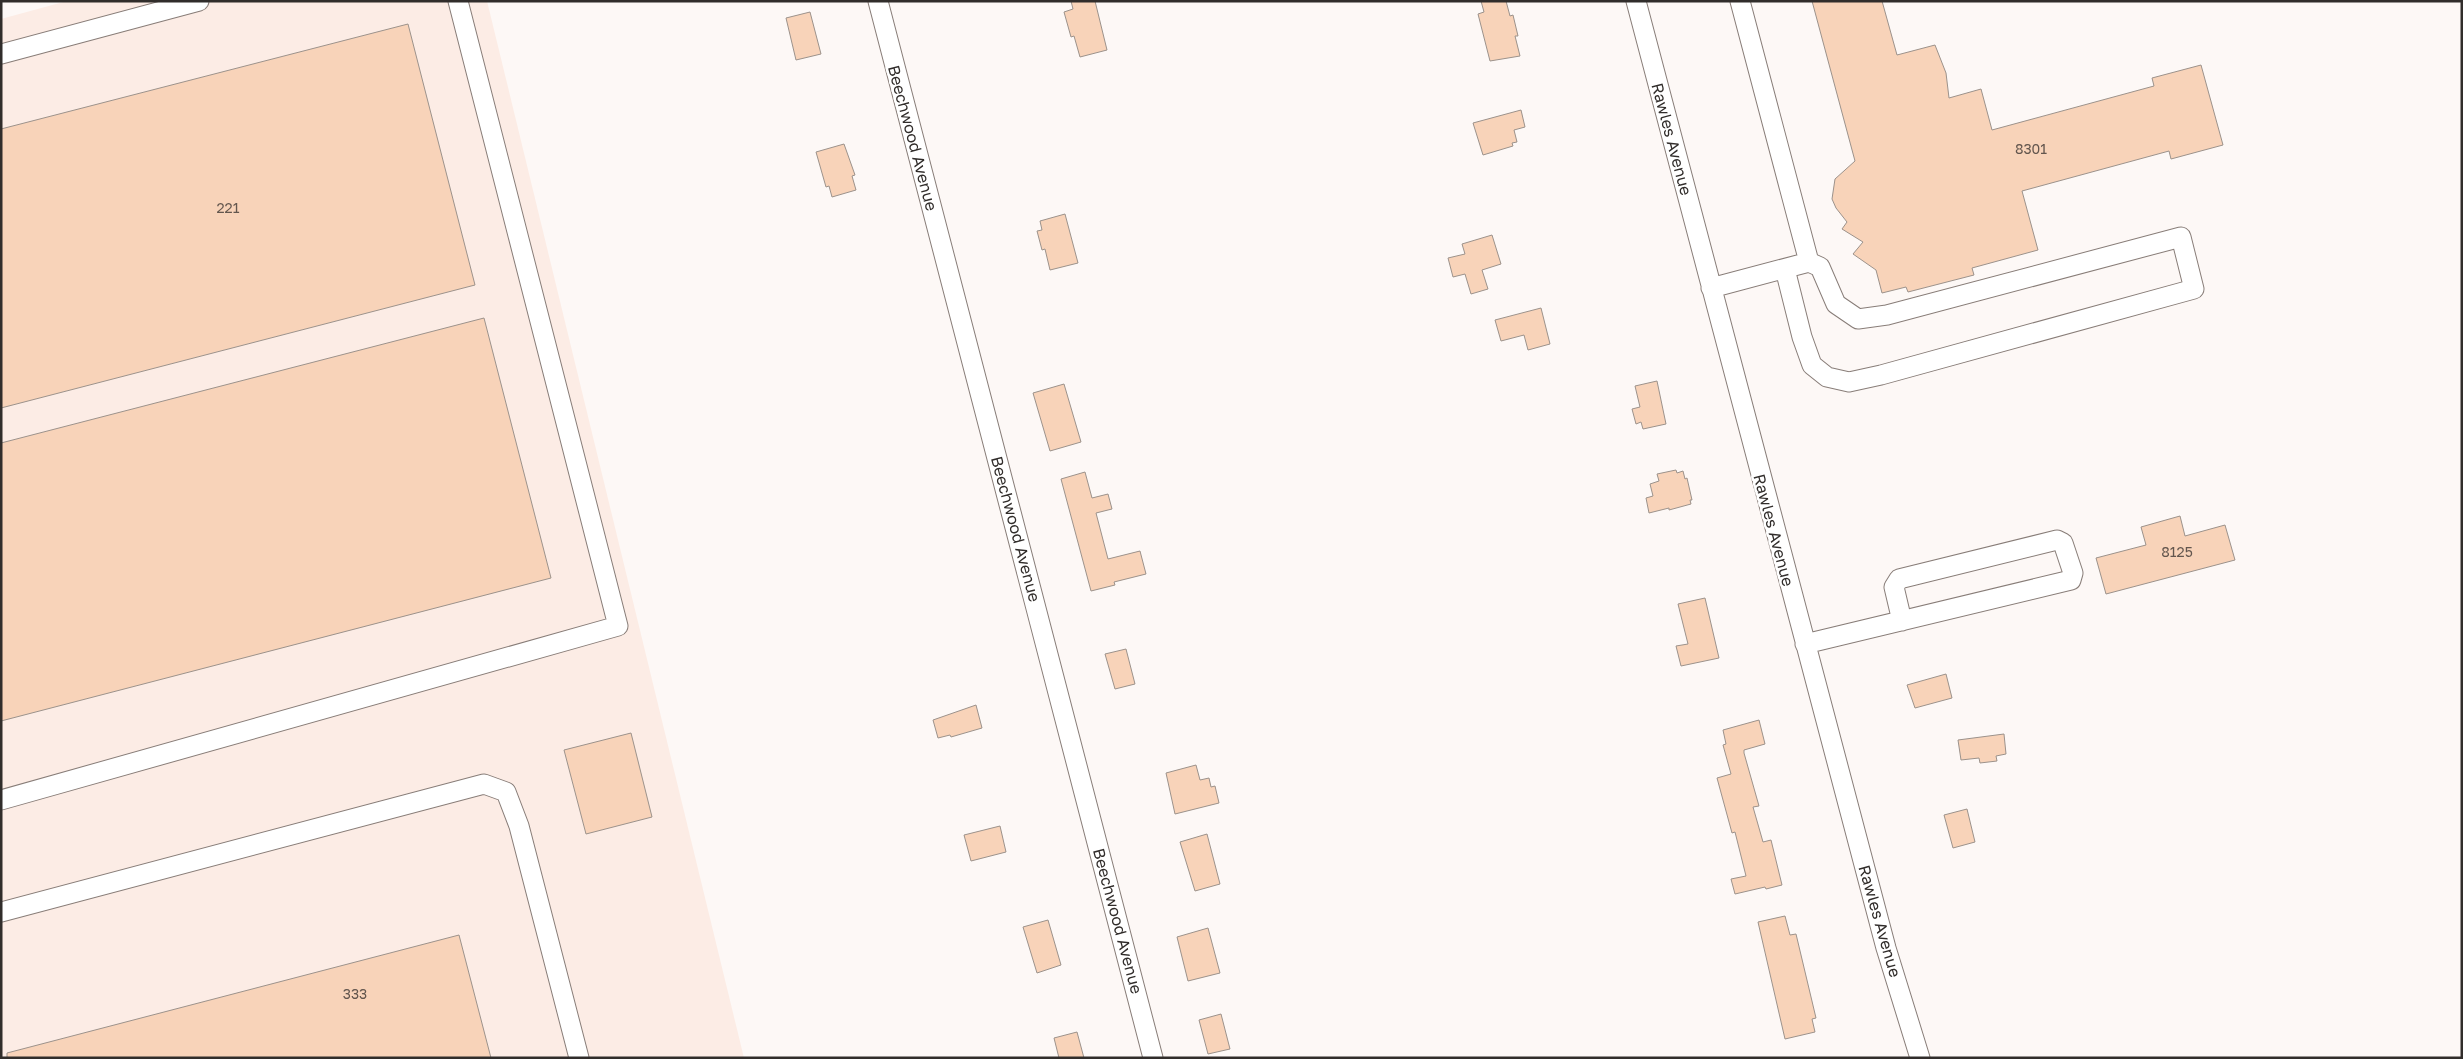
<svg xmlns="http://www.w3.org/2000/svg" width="2463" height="1059" font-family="'Golos Text',sans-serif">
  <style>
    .built { fill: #fcece5 }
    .building { fill: #f8d3b9; stroke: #9c928b }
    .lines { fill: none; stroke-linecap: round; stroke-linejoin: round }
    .minor-casing { stroke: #887d78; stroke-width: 21 }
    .minor { stroke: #fff; stroke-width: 19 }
    .labels { text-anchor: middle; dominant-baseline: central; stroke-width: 5; stroke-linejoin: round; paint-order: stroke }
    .number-label { font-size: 14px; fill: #63564e }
    .street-label { font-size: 16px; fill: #312d2b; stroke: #fff }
  </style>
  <rect width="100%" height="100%" fill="#fdf8f6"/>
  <!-- built -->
  <path class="built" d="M67,1H487L744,1058H1V19Z"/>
  <!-- building -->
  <path class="building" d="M1071,1H1095L1107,50L1080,57L1074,36L1071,37L1064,12L1073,9Z
    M1481,1H1506L1510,16L1513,15L1518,36H1515L1520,56L1490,61L1478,14L1484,12Z
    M1812,1H1882L1897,55L1935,45L1946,73L1949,98L1981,89L1992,130L2154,86L2152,78L2201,65L2223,145L2171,159L2169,151L2022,191L2038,250L1972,268L1974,275L1908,292L1906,287L1882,293L1876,270L1853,254L1863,242L1842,229L1847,222L1836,208L1832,199L1835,179L1855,161Z
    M810,12L821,54L796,60L786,18Z
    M408,24L475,285L1,408V129Z
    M1521,110L1525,127L1514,130L1517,142L1512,143L1513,146L1483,155L1473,123Z
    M844,144L855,175L852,176L856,190L832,197L829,186L826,187L816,152Z
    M1065,214L1078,263L1050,270L1045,249L1042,250L1037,231L1042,230L1040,221Z
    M1492,235L1501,264L1482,270L1488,289L1471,294L1465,274L1453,277L1448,258L1465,254L1462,244Z
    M1541,308L1550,344L1528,350L1524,335L1501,341L1495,320Z
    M484,318L551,578L1,721V443Z
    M1657,381L1666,424L1643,429L1641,422L1636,424L1632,409L1640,407L1635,386Z
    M1064,384L1081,442L1050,451L1033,393Z
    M1676,470L1677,473L1683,471L1685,479L1687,478L1692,500H1690L1691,504L1669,510V508L1649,513L1646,498L1653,496L1650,484L1659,481L1657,474Z
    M1085,472L1092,498L1108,494L1112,509L1096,513L1108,559L1140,551L1146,574L1114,582L1115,585L1091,591L1061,479Z
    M2180,516L2185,536L2225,525L2235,560L2106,594L2096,558L2146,545L2141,527Z
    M1705,598L1719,658L1681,666L1676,646L1688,644L1678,604Z
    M1126,649L1135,684L1115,689L1105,654Z
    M1946,674L1952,698L1915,708L1907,685Z
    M976,705L982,728L951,737L950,735L938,738L933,720Z
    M1759,720L1765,744L1744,750V753L1759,806L1753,807L1763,842L1771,840L1782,885L1766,889L1765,887L1735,894L1731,879L1746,876L1735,832L1732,833L1717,778L1731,774L1723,745L1726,744L1723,730Z
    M631,733L652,817L586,834L564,750Z
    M2004,734L2006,754L1996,756L1997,761L1980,763L1979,758L1961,760L1958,740Z
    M1196,765L1200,780L1209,778L1211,787L1215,786L1219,803L1175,814L1166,773Z
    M1967,809L1975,842L1953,848L1944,815Z
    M1000,826L1006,852L971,861L964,835Z
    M1207,834L1220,884L1195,891L1180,842Z
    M1785,916L1790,935L1796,934L1816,1018L1812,1019L1815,1032L1785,1039L1758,922Z
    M1048,920L1061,965L1037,973L1023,927Z
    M1208,928L1220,973L1188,981L1177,937Z
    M459,935L491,1058H7V1053Z
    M1221,1014L1230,1049L1208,1054L1199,1020Z
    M1077,1032L1084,1058H1059L1054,1038Z"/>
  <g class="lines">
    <!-- minor casing -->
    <g class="minor-casing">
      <path id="minor" d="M878,1L1153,1058
        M1636,1L1886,948L1920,1058
        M1,54L199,1
        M1785,269L1802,337L1812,365L1827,377L1849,382L1881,375L2194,289L2181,237L1887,315L1858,319L1836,304L1820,267L1809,262
        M1711,288L1809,262L1740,1
        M1805,644L2071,580L2073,573L2063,543L2057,540L1899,579L1894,587L1902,621
        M1,800L618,626L458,1
        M1,912L484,784L506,792L519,826L579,1058"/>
    </g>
    <!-- minor -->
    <use href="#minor" class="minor"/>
  </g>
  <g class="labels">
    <!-- number labels -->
    <g class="number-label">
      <text x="2031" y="148">8301</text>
      <text x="228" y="207">221</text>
      <text x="2177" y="551">8125</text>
      <text x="355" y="993">333</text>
    </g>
    <!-- street labels -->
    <g class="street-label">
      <text transform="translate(913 138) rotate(75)">Beechwood Avenue</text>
      <text transform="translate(1672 139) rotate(75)">Rawles Avenue</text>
      <text transform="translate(1016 529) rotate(75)">Beechwood Avenue</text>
      <text transform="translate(1774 530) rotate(75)">Rawles Avenue</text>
      <text transform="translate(1118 921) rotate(75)">Beechwood Avenue</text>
      <text transform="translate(1880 921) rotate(74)">Rawles Avenue</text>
    </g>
  </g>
  <!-- border -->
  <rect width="2463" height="1059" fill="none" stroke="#312d2b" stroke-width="5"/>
</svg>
